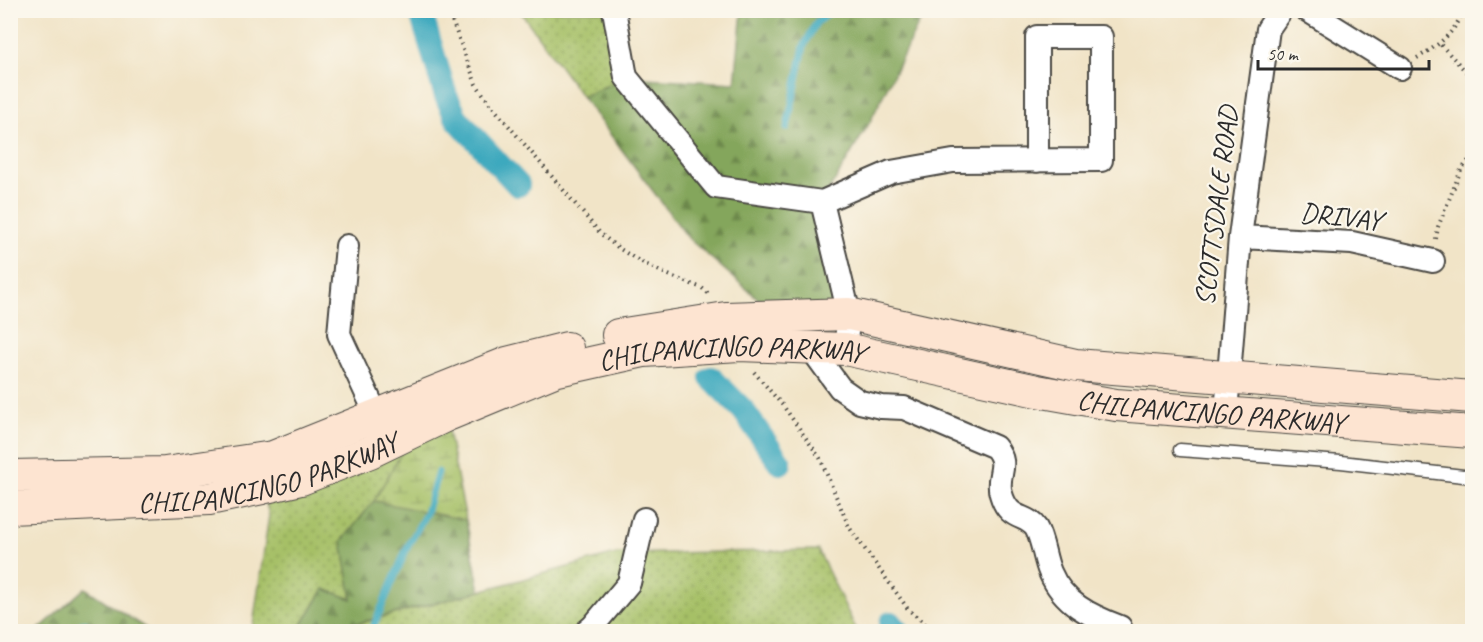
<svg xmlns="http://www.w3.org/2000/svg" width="1483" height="642" font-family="Caveat,sans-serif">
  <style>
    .grass { fill: url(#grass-dots); stroke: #687648; stroke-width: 1.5 }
    .forest { fill: url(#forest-firs); stroke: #586843; stroke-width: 1.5 }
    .wetland { fill: url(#wetland-marsh); stroke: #687648; stroke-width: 1.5 }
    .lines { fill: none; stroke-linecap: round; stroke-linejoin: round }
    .stream { stroke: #3ea9be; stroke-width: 7 }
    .canal { stroke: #3ea9be; stroke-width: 24 }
    .lane-casing { stroke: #494742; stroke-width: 15 }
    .street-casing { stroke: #494742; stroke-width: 26 }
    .secondary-casing { stroke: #494742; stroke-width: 34 }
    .path { stroke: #494742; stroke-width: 4; stroke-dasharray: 1.5 4.5; stroke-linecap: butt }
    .lane { stroke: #fff; stroke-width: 12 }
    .street { stroke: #fff; stroke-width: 22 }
    .secondary { stroke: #fde4d1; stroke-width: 32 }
    .labels { text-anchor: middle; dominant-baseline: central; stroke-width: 4.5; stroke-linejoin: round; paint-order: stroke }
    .street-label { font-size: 28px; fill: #2b2b2b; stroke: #fbf7ec }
  </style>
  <defs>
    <pattern id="grass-dots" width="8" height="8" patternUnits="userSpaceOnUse" patternTransform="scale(1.5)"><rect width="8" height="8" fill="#a6c066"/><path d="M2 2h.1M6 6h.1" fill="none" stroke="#879c54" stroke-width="1.8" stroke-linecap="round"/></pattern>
    <pattern id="forest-firs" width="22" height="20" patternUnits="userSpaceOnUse" patternTransform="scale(1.5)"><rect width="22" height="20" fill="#84a65b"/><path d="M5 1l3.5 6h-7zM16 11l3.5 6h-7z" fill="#6c874b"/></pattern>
    <pattern id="wetland-marsh" width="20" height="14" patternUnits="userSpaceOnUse" patternTransform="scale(1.5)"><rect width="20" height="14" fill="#a6c066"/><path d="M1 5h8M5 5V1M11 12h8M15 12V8" fill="none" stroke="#879c54"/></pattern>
  </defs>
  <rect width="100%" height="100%" fill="#fbf7ec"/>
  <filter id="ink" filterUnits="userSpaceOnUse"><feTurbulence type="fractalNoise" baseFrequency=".0167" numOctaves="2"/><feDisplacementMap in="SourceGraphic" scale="12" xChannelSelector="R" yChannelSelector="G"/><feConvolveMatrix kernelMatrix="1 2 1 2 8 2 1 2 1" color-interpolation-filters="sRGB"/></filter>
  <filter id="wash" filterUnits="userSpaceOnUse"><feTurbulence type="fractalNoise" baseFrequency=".008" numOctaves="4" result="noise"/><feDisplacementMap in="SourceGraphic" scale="24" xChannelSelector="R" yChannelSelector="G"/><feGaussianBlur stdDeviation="1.35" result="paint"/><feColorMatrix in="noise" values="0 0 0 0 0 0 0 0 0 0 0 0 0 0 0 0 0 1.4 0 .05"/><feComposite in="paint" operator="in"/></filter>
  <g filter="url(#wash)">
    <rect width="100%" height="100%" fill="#f1e4c7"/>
    <!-- grass -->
    <path class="grass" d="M520,11H614L626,77L582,97Z
      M414,431L374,501L342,541L352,599L324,589L298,631L252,632L269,515L262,488Z
      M818,550L857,631L328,632L616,554Z"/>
    <!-- forest -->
    <path class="forest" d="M742,11H925L870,122L822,202L849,314L778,316L689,239L582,97L626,77L735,83Z
      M374,501L466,520L480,591L328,631H298L324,589L352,599L342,541Z
      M85,588L150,631H37Z"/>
    <!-- wetland -->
    <path class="wetland" d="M445,416L466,520L374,501L414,431Z"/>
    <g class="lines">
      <!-- stream -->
      <path class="stream" d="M787,128L804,46L816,23L833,10
        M68,632L84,623L97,632
        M371,632L407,548L426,513L438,472"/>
      <!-- canal -->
      <path class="canal" d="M420,10L446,96L457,119L518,185
        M711,378L743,410L780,463
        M891,623L898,632"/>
    </g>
  </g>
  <g filter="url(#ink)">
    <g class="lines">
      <!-- lane casing -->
      <g class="lane-casing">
        <path id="lane" d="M1180,450L1341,462L1472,477"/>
      </g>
      <!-- street casing -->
      <g class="street-casing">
        <path id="street" d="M614,10L626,77L716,187L822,202L891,172L953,161L1101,160V37H1037V161
          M1307,10L1400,68
          M822,202L849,314L845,349
          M1240,237L1352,243L1433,261
          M347,246L339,334L377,416L379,430
          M810,347L840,388L860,402L881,407L904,408L995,447C1011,466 995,475 1001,494C1009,522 1026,513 1036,528C1043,540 1044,558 1050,572C1063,603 1090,616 1120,627
          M1226,413L1240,237L1268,29L1281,10
          M586,632L593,626L629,583L644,519"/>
      </g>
      <!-- secondary casing -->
      <g class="secondary-casing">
        <g id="secondary">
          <path d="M618,335L726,318L849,314L1076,365L1472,397"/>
          <path d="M10,476L165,473L273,457L507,363L567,348"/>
          <path id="s1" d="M10,508L209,499L262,488L301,479L370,452L445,416L554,371L644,351L739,345L845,349L1037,391L1116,405L1472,432"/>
        </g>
      </g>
      <!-- path -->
      <path class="path" d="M448,10L476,84L491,105L600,233C630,260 664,274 702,288L709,294
        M1441,45L1472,78
        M1417,58C1436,47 1456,33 1463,10
        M1436,239L1438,227L1461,170L1472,156
        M754,372L784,407L820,458L849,527L908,609L934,632"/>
      <!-- lane -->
      <use href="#lane" class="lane"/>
      <!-- street -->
      <use href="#street" class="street"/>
      <!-- secondary -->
      <use href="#secondary" class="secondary"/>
    </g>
  </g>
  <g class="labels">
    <!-- street labels -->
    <g class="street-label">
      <text transform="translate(1216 206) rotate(-83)">SCOTTSDALE ROAD</text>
      <text transform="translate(1341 216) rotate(6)">DRIVAY</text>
      <text stroke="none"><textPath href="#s1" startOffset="748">CHILPANCINGO PARKWAY</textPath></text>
      <text stroke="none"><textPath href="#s1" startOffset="1234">CHILPANCINGO PARKWAY</textPath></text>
      <text stroke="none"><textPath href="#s1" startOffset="262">CHILPANCINGO PARKWAY</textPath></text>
    </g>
  </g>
  <!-- margin -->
  <rect width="1483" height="642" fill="none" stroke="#fbf7ec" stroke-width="36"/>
  <!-- scale -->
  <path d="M1258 60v9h171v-9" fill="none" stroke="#2b2b2b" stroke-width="3"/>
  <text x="1267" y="60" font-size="18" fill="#2b2b2b" stroke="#fbf7ec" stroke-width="4.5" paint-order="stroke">50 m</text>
</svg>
